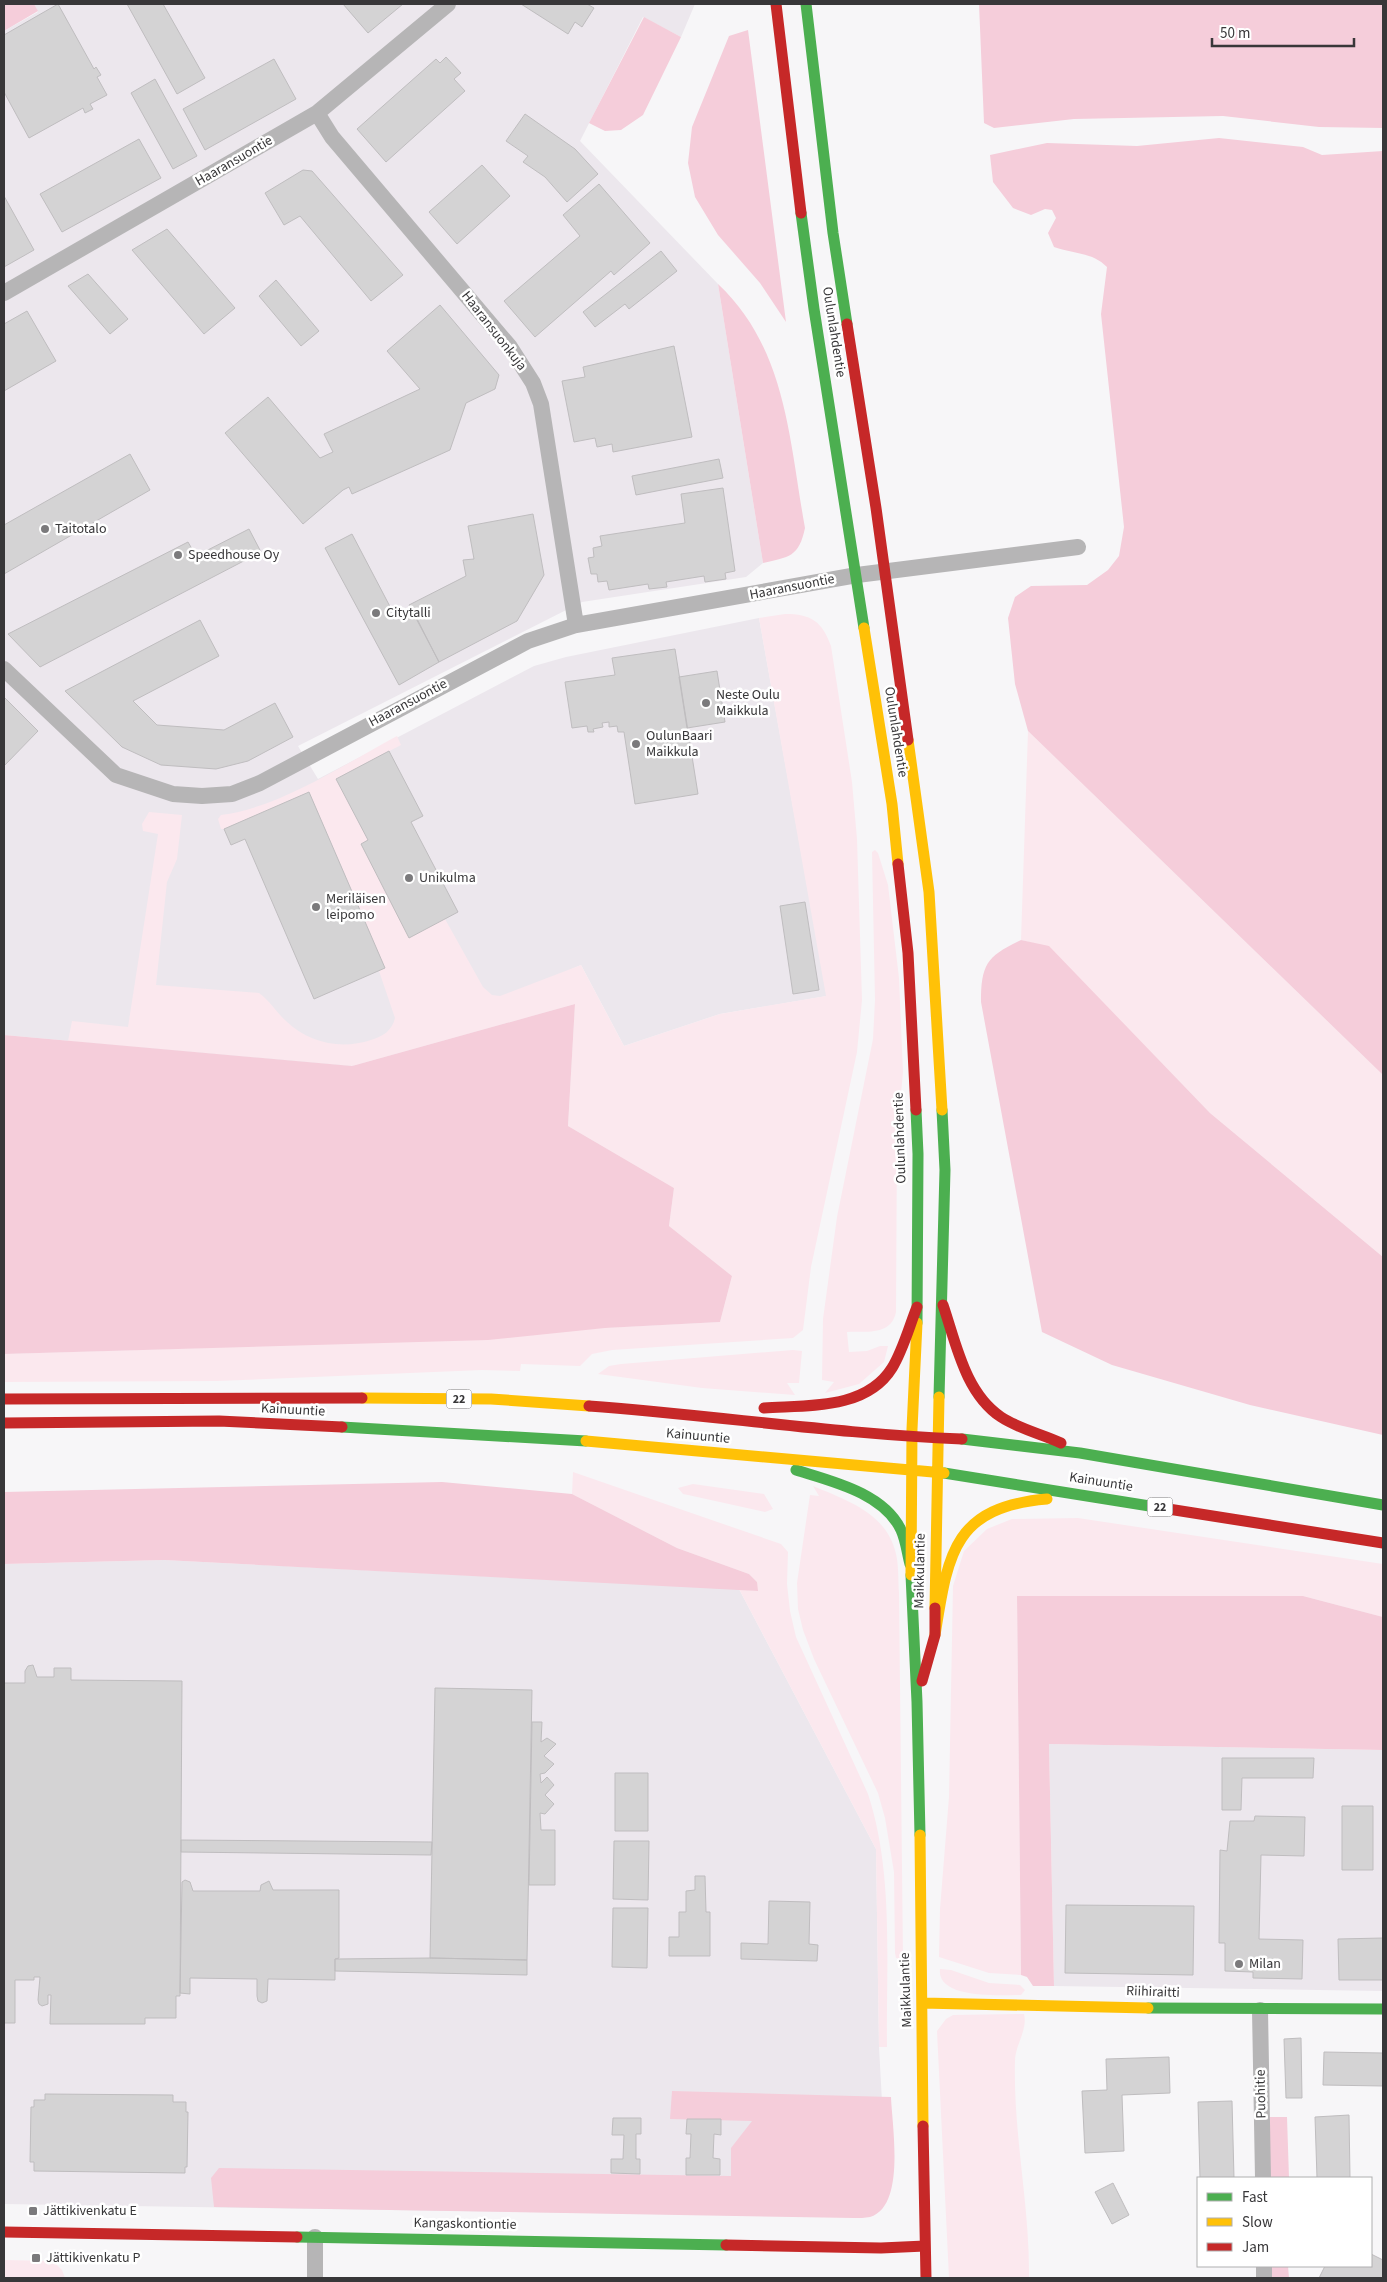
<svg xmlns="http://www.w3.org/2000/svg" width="1387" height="2282" font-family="'Source Sans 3',sans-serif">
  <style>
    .built { fill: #ece7ed }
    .green { fill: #fbe8ee }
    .forest { fill: #f5cdda }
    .building { fill: #d4d3d4; stroke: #bfbdbf }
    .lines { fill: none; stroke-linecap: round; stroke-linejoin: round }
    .street { stroke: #b6b5b6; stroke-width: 16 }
    .fast { stroke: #4caf50; stroke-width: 11 }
    .slow { stroke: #ffc107; stroke-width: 11 }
    .jam { stroke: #c62828; stroke-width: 11 }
    .poi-dot { fill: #7b7a7c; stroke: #fff; stroke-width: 2 }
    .labels { text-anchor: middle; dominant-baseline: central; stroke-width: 5; stroke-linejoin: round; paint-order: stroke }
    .shield { fill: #fff; stroke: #747374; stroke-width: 1 }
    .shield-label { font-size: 12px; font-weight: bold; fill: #383739 }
    .street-label { font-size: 14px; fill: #383739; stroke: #fff }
    .poi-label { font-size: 14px; fill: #383739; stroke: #fff; text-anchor: start }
  </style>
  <rect width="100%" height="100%" fill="#f7f6f8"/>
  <!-- built -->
  <path class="built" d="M34,4H695L681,37L643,17L580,141L718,284L763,563L746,577L582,602L298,746L318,779L534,666L566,657L759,618L827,996L720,1014L624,1046L581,965L352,1066L4,1035V31L38,12Z
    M164,1560L739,1589L876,1849L879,2047L886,2174L841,2217L4,2204V1564Z
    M1049,1744L1383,1750V1991L1054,1986Z"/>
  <!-- green -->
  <path class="green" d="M785,614C811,614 822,621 831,646L852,782L857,839L862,1000L857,1052L811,1267L803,1330L793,1338L612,1350L592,1354L580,1366L521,1364L520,1371L482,1370L217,1381L4,1382V1354L203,1348L720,1322L732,1276L669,1226L674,1188L568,1126L575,1004L352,1066L68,1041L72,1021L128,1027L158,834L143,831L142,824L149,812L182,815L177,859L167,882L156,985L259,993C270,1001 276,1012 286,1021C309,1043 341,1050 371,1040C383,1036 392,1031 395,1018L379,971L385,968L309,792L224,829H221L218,819L221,815C279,808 345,764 397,736L401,745L336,779L368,840L361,844L409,937L445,919L483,987L492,995L500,996L581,965L624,1046L720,1014L826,996L759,618Z
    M1028,731L1383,1075V1257L1210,1113L1049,947L1021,940Z
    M875,850L878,853L888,885L899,978L903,1072L897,1136L896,1312C891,1336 867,1331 847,1332L849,1352L867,1351L880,1346H888L884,1362L859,1384L825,1393L834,1382L822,1380L823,1319L837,1217L873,1039L875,1000L872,852Z
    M793,1350L802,1351L799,1383H787L795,1395L702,1388L598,1374L609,1366L621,1364Z
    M573,1472L781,1544L788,1552L787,1584L790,1611L796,1637L868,1794C894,1873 886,1964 887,2047H879L876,1849L739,1589L757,1591V1582L749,1574L677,1548L572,1494Z
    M693,1484L764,1494L773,1509L765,1512L688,1495L683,1494L678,1488Z
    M813,1486C846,1500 884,1512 895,1550C899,1563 898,1579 899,1593L903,1960L896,1958L895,1953L894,1872L885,1818L878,1793L814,1659L803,1630L798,1609L797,1583L810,1495L819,1496Z
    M1078,1518L1383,1564V1617L1303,1596L1017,1597L1021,1975L989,1973L939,1957L940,1909L949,1797L953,1586L964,1551L987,1529L1012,1519Z
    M940,1969L951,1970L989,1983L1020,1985L1025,1990L1021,1995C1003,1995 936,2000 940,1969Z
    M1024,2014C1028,2030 1015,2045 1015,2061C1013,2134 1030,2206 1029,2278H949L937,2031L946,2019L953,2015Z
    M4,2260L53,2261L62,2270L65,2278L4,2277Z"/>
  <!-- forest -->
  <path class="forest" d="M4,4H34L38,11L4,31Z
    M979,4H1383V128L1319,127L1223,116L1074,119L994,128L984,123Z
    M644,17L681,37L643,115L621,130L605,131L589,123Z
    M748,30L786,322L760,283L718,235L695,197L688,163L692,127L729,36Z
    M1219,138L1303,147L1322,155L1383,151V1075L1028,731L1015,684L1008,618L1015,597L1031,586L1087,585L1108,570L1119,556L1124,527L1101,314L1107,267C1092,252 1074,254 1054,247L1048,233L1056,218L1052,210L1045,209L1031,215L1013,208L993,182L990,155L1047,143L1137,146Z
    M718,284C787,349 789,440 805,528C799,557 789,557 763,563Z
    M1021,940L1049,946L1210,1113L1383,1257V1435L1250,1405L1112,1365L1042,1332L981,1002C981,964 987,956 1021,940Z
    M575,1004L568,1126L674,1188L669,1226L732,1276L720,1322L605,1328L488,1340L4,1354V1035L352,1066Z
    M442,1482L572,1494L677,1548L749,1574L757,1582L758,1591L164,1560L4,1564V1492Z
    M1017,1596H1303L1383,1617V1750L1049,1744L1054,1986H1033L1027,1977L1021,1975Z
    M672,2091L891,2097C892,2126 906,2206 870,2217C865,2218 859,2218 854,2218L214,2207L211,2178L219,2168L731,2176V2148L752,2121L670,2119Z
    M1268,2117H1287L1289,2178H1270Z
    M1271,2266H1288L1289,2278H1271Z"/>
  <!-- building -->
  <path class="building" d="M58,4L94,69L96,67L101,75L97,77L107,95L90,104L93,109L85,113L83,108L29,138L4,92V35Z
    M127,4H163L205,78L177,94Z
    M343,4H403L368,33Z
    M521,4H587L594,8L582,27L575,22L568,34Z
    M446,57L461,73L454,79L465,91L386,162L357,129L436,59L440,63Z
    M274,59L296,99L205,150L183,109Z
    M155,79L197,156L173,169L131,93Z
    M525,114L575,149L598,174L567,202L545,177L523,162L528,156L506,141Z
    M139,139L161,178L62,232L40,194Z
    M482,165L510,196L457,244L429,212Z
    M303,170L312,171L403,275L371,301L300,216L284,225L265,193Z
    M599,184L650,243L614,275L611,271L535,337L504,301L580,236L563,215Z
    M4,196L34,250L4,267Z
    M167,229L235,308L204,334L132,250Z
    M661,251L677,271L629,309L625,304L595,327L583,312Z
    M88,274L128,319L110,334L68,286Z
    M276,280L319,331L301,346L259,296Z
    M440,305L499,375L495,389L466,403L450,450L352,494L349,487L343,490L303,524L225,433L268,397L320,458L333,452L324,434L420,389L387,351Z
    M27,311L56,361L4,391V324Z
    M674,346L692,437L613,452L612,444L597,447L595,438L574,442L562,381L585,377L583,367Z
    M130,454L150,490L4,574V525Z
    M719,459L723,478L636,495L632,476Z
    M723,488L735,571L725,573L726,579L705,582L704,576L666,582L667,587L649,589L648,584L609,590L607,581L598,582L597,574H591L588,558L594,557L593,548L602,546L600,536L685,523L681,494Z
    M533,514L544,575L517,621L439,662L409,605L466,576L463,560L474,559L468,526Z
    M249,529L261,552L40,667L8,634L188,542L196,556Z
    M352,534L396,618L412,609L439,662L399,685L325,548Z
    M200,620L219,656L133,701L157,725L224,730L275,703L293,737L248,761L216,769L161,765L122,747L65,691Z
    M675,649L698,794L635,804L624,732H618L617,726L609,727V722L602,723L603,727L593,729L594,732H588L587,726L572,728L565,682L615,675L612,658Z
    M717,671L725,722L687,728L679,677Z
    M4,697L38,731L4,766Z
    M389,751L423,816L411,822L458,912L409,938L361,844L368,840L336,779Z
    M309,792L385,968L314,999L245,839L231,845L224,829Z
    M805,902L819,990L793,994L780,906Z
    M33,1665L37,1677H54V1668H71V1680L182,1681L180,1996H176V2018H145V2024H50L51,1995H48V2004L42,2006L39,2004L38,2000L40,1977H34V1980H15V2023H4V1683H25V1671L28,1666Z
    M435,1688L532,1690L527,1960L430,1958Z
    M532,1722H542L541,1742L547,1738L556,1744L544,1756L554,1764L545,1773L540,1774L541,1783L547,1777L554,1785L545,1795L554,1804L545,1814L540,1813L541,1830H555V1885H529Z
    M1222,1758H1314L1313,1778H1242L1241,1810H1222Z
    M615,1773H648V1831H615Z
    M1342,1806H1373V1870H1342Z
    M1255,1816L1305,1817L1304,1856L1261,1855L1259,1939L1303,1940L1302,1979L1253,1978V1972L1225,1971V1943H1219L1220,1850L1227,1851L1230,1821H1254Z
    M181,1840L432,1842L431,1855L181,1852Z
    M614,1841H649L648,1900L613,1899Z
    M695,1876H705L706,1912H710V1956H669V1937H679V1912H686V1891L695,1890Z
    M185,1880L190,1882L193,1891H260L261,1885L269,1881L273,1890H339V1958L335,1959V1980L268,1979L267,2001L262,2003L258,2001L257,1996V1979L190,1978V1994L180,1993L182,1882Z
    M769,1901L810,1902L809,1944L818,1945L817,1961L741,1959V1943L768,1944Z
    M1066,1905L1194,1906L1193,1975L1065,1973Z
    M613,1908H648L647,1968L612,1967Z
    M1383,1938V1980H1339L1338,1939Z
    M430,1958L527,1960V1975L335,1971V1959Z
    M1301,2038L1302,2098H1286L1284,2039Z
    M1324,2052L1383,2053V2086L1323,2085Z
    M1169,2057L1170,2093L1122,2095L1124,2151L1085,2153L1082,2091L1107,2090L1106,2059Z
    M45,2094L173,2095V2102H186V2112H188L187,2167H185V2173L34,2171V2162H30L31,2107H34V2100H45Z
    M1232,2101L1234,2178H1200L1198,2102Z
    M1349,2115L1350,2178H1317L1315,2117Z
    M613,2118H641V2134H636V2159H640V2174L611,2173V2159H623L624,2135H612Z
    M687,2119H721V2135L714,2134L713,2158L720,2159V2175H686V2158H690L691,2134H686Z
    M1113,2183L1129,2215L1112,2224L1095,2192Z
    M1371,2254L1383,2260V2278H1319L1325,2266H1371Z"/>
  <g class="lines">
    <!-- street -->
    <path class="street" d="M317,113L332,137L510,347L533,383L541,404L576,625
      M4,293L317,113L448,4
      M4,669L116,775L173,794L202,796L232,794L260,783L528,641L576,625L857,575L1078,547
      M1260,2010L1263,2178
      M315,2237V2278
      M1264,2266V2278"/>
    <!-- fast -->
    <path class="fast" d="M806,4L833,233L847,324
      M801,213L814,309L864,628
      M916,1110L918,1154L917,1323
      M939,1397L945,1170L942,1110
      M342,1427L586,1441
      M962,1439L1080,1453L1383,1505
      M796,1470C831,1481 884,1493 901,1530C906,1541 907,1553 910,1564
      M944,1473L1162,1508
      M911,1575L917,1702L920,1835
      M1148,2008L1383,2009
      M297,2237L726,2245"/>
    <!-- slow -->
    <path class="slow" d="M864,628L892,804L898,864
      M908,740L929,892L942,1110
      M362,1398L491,1399L589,1406
      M586,1441L944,1473
      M911,1575L912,1429L917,1323
      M935,1608L939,1397
      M935,1635C948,1554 953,1507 1047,1499
      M920,1835L923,2126
      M922,2003L1148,2008"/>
    <!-- jam -->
    <path class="jam" d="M776,4L801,213
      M847,324L876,508L908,740
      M898,864L908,953L916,1110
      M943,1305C956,1343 965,1393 1001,1417C1019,1429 1042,1434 1061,1443
      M4,1399L362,1398
      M589,1406C713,1415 837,1434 962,1439
      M764,1408C807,1405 866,1410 892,1368C903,1350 909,1327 917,1307
      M4,1423L219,1421L342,1427
      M1162,1508L1383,1543
      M922,1681L935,1635V1608
      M923,2126L926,2278
      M4,2232L297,2237
      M726,2245L881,2248L925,2246"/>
  </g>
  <!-- markers -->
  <g class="poi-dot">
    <circle cx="45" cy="529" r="5"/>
    <circle cx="178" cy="555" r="5"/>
    <circle cx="376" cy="613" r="5"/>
    <circle cx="706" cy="703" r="5"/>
    <circle cx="636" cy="744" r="5"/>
    <circle cx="409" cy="878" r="5"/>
    <circle cx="316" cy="907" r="5"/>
    <circle cx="1239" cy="1964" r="5"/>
    <rect x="28" y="2206" width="10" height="10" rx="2.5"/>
    <rect x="31" y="2253" width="10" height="10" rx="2.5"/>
  </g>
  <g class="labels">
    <!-- shield labels -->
    <g class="shield">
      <rect x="446.5" y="1389.5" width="25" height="19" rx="4"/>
      <rect x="1147.5" y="1497.5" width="25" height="19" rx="4"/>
    </g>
    <g class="shield-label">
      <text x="459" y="1399">22</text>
      <text x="1160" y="1507">22</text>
    </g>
    <!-- street labels -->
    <g class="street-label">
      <text transform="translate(234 161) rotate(-30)">Haaransuontie</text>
      <text transform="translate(494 331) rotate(52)">Haaransuonkuja</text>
      <text transform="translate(834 332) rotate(81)">Oulunlahdentie</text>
      <text transform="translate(792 587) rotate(-11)">Haaransuontie</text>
      <text transform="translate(408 703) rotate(-28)">Haaransuontie</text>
      <text transform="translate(896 732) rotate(81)">Oulunlahdentie</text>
      <text transform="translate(900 1138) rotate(-92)">Oulunlahdentie</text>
      <text transform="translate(293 1410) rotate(3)">Kainuuntie</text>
      <text transform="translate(698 1436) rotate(5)">Kainuuntie</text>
      <text transform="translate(1101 1482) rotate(9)">Kainuuntie</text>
      <text transform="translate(920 1571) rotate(-89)">Maikkulantie</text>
      <text transform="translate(906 1990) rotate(-92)">Maikkulantie</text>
      <text transform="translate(1153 1992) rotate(2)">Riihiraitti</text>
      <text transform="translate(1261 2094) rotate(-91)">Puohitie</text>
      <text transform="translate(465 2224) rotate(1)">Kangaskontiontie</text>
    </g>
    <!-- poi labels -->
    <g class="poi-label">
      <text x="55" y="529">Taitotalo</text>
      <text x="188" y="555">Speedhouse Oy</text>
      <text x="386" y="613">Citytalli</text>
      <text x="716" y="695">Neste Oulu<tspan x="716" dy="16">Maikkula</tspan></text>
      <text x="646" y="736">OulunBaari<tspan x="646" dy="16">Maikkula</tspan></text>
      <text x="419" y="878">Unikulma</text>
      <text x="326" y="899">Meriläisen<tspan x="326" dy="16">leipomo</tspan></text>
      <text x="1249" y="1964">Milan</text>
      <text x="43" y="2211">Jättikivenkatu E</text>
      <text x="46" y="2258">Jättikivenkatu P</text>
    </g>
  </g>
  <!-- border -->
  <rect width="1387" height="2282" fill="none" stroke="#383739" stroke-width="10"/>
  <!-- legend -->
  <rect x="1197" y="2177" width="175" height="90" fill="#ffffff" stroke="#afafb0"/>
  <rect x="1207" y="2193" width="25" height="8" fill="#4caf50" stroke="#afafb0"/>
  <text x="1242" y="2202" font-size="15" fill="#383739">Fast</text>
  <rect x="1207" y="2218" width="25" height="8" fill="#ffc107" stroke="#afafb0"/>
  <text x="1242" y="2227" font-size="15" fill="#383739">Slow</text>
  <rect x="1207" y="2243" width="25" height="8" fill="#c62828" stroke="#afafb0"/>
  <text x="1242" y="2252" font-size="15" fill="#383739">Jam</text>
  <!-- scale -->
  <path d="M1212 38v8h142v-8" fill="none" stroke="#383739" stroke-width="2.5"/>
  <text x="1220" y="38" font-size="15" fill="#383739" stroke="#ffffff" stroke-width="4" paint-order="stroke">50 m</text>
</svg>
